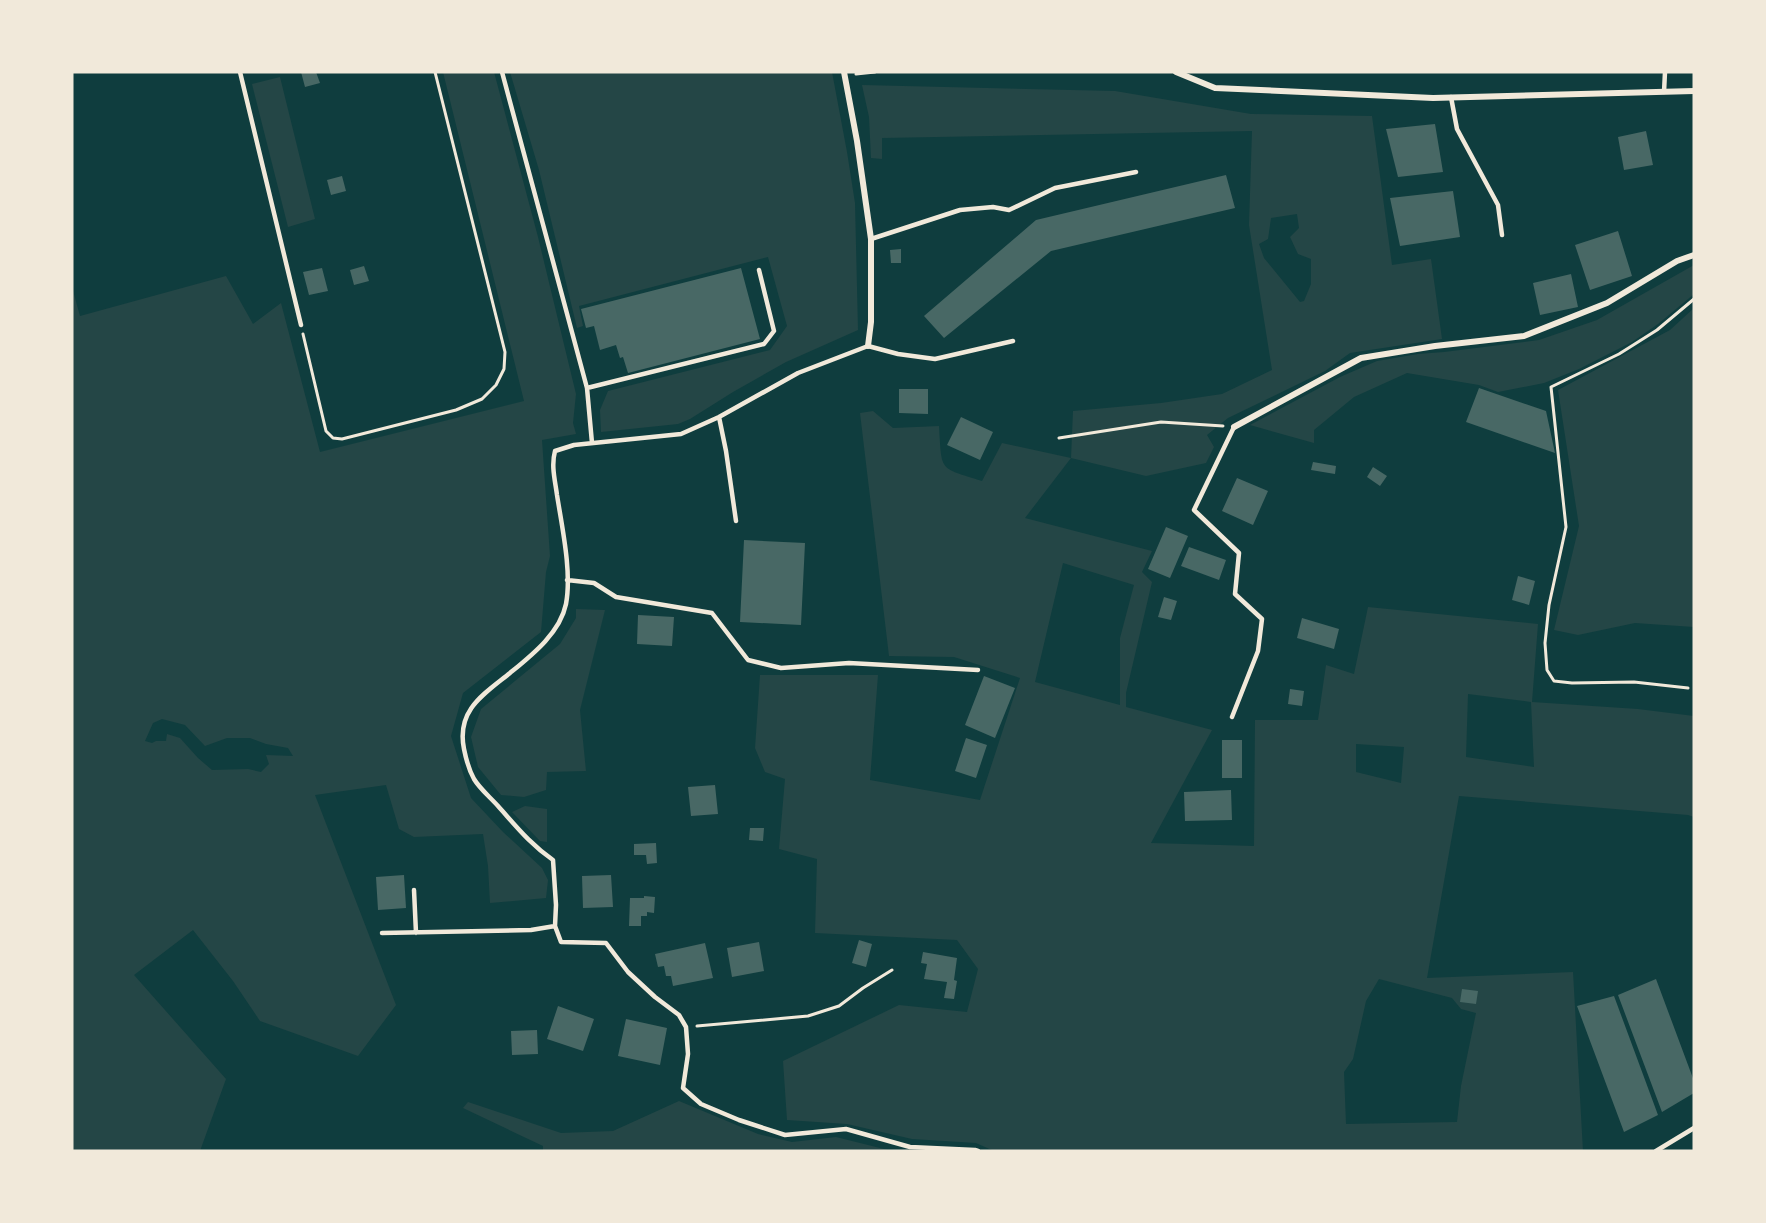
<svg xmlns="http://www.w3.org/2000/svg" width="1766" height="1223" font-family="'Alegreya Sans',sans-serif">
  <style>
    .green { fill: #244646; fill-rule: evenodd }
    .building { fill: #486865 }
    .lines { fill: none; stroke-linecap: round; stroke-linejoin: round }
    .path { stroke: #f1e9da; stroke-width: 3 }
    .service { stroke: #f1e9da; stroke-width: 4.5 }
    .minor { stroke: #f1e9da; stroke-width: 6 }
  </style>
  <rect width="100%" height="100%" fill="#0f3d3e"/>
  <!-- green -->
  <path class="green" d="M443,72H494L538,237L576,394L573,423L576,434L542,440L550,556L546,572L541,632L463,693L451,736L471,798L503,832L542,868L548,880L546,898L490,903L488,866L483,834L414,837L399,829L386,785L315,795L396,1005L358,1056L260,1021L233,981L193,930L134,975L226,1079L200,1151H72V287L80,316L226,276L253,324L281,303L320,452L524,401ZM162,719L185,725L205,746L227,738H250L266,744L288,748L293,756L266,755L269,764L261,772L248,769L212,770L198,758L180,738L167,734L166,741H156L152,743L145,741L153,723Z
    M510,72H832L847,152L855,203L858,330L786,362L733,392L690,419L678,424L601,432L600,410L608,391L770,350L787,326L768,257L579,306L583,326L577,328L539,170Z
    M280,77L315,219L288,227L252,84Z
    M862,85L1115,91L1251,114L1372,116L1392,265L1431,259L1442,339L1350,353L1325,371L1228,418L1207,435L1214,447L1206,463L1146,476L1071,458L1025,518L1152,551L1142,572L1152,582L1126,693V707L1212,730L1151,843L1254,846L1255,720H1318L1326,665L1354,674L1368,607L1538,624L1532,702L1638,709L1694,716V817L1688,815L1459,796L1427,978L1573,972L1583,1151H994L976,1143L912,1139L847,1124L787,1120L783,1061L899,1005L967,1012L978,969L957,940L815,933L817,859L779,849L785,779L765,772L755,748L760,675H878L870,780L980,800L1020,678L954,657L889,656L860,413L873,411L893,428L939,426C942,472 938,467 982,481L1002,443L1071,458L1073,411L1161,403L1222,394L1272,370L1249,225L1252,131L882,138V159L871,158L869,117ZM1297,214L1299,228L1290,237L1298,254L1311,259V284L1304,301L1300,302L1264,258L1259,244L1268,239L1271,218ZM1063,563L1134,585L1120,638V705L1035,682ZM1468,694L1531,702L1534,767L1466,757ZM1356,744L1404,747L1401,783L1356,772ZM1379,979L1452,998L1461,1009L1476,1013L1461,1086L1457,1122L1346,1124L1344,1072L1353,1059L1366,1001Z
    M1694,265V294L1658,324L1632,342L1579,369L1544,383L1498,392L1479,385L1407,373L1354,397L1314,430V443L1250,425L1340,377L1377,361L1418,354L1444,352L1539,340L1597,320Z
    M1694,308V627L1635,623L1578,635L1554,630L1579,526L1558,390L1670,330Z
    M576,609L605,610L580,710L586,771L547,772L546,790L524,797L501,795L478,767L471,737L481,709L560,644L576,618Z
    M525,806L547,809V842L540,841L512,812Z
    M679,1101L758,1134L792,1142L836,1137L892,1151H543V1146L463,1108L468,1102L561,1133L613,1131Z"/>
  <!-- building -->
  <path class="building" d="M301,72H316L320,83L305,87Z
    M1435,124L1443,172L1398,177L1386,129Z
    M1646,131L1653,165L1624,170L1618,137Z
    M1226,175L1235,208L1051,251L944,338L924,316L1036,220Z
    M342,176L346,191L331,195L327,180Z
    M1453,191L1460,237L1400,246L1390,198Z
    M1618,231L1632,276L1590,290L1575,245Z
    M901,249V263H891L890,250Z
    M364,266L369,281L354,285L350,270Z
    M322,268L328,291L309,295L303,272Z
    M741,268L760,339L628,373L623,357L620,358L616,345L600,350L594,326L586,328L581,309Z
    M1571,274L1578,307L1540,315L1533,283Z
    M1479,388L1546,411L1555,453L1466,422Z
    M899,389H928V414L899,413Z
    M961,417L993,432L980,460L947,445Z
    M1313,462L1336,466L1335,474L1311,470Z
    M1373,467L1387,476L1380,486L1367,477Z
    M1237,478L1268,491L1253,525L1222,511Z
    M1166,527L1188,536L1170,578L1148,569Z
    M744,540L805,543L801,625L740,622Z
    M1189,547L1226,560L1219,580L1181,566Z
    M1518,576L1535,581L1529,605L1512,600Z
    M1164,597L1177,601L1171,620L1158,617Z
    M638,615L674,617L672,646L637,644Z
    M1302,618L1339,629L1334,649L1297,638Z
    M984,676L1015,688L995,738L965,725Z
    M1290,689L1304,691L1302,706L1288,704Z
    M966,738L987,745L976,778L955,771Z
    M1222,740H1242V778H1222Z
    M715,785L718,814L691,816L688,787Z
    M1231,790L1232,820L1185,821L1184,792Z
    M750,828H764L763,841L749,840Z
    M656,843L657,863L647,864L646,855H634V844Z
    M404,875L406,908L378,910L376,877Z
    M611,875L613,907L583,908L582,876Z
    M644,896L655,897L654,913L647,912V916H641V926H629L630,898H644Z
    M859,940L872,944L866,967L852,963Z
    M759,942L764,971L732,977L727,948Z
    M705,943L713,978L673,986L671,976H666L664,966L658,967L655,954Z
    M923,952L957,958L954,980L957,981L954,999L944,998L947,982L924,979L927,964L921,963Z
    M1656,979L1694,1081V1093L1662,1112L1618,995Z
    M1462,989L1478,991L1476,1004L1460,1002Z
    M1614,996L1658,1115L1624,1132L1577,1006Z
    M558,1006L594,1019L583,1051L547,1039Z
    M626,1019L667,1028L660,1065L618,1056Z
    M537,1030L538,1054L512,1055L511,1031Z"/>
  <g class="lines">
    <!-- path -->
    <path class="path" d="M856,74L875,72
      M303,334L326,431L333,438L342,439L456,410L482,399L496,385L504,369L505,352L435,72
      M1059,438L1161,422L1223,426
      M1688,688L1634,682L1572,683L1554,681L1547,670L1545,643L1549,605L1566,527L1551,387L1619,354L1657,330L1694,299
      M697,1026L808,1016L839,1006L863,988L892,970"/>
    <!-- service -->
    <path class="service" d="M240,72L301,325
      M502,72L587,388L764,344L774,331L759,270
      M1664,92L1665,72
      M1451,97L1457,129L1498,205L1502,235
      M871,239L960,210L993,207L1009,210L1055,188L1136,172
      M587,388L592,443
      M719,417L726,451L736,521
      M567,580L594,583L616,597L712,613L748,660L781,668L849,663L978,670
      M1232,717L1258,651L1262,619L1235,594L1239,553L1194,510L1234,427
      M414,890L416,933
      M382,933L531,930L555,926
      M978,1151L975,1150L910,1147L846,1129L785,1135L739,1120L701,1104L683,1088L688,1054L686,1027L679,1015L655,997L628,972L606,943L561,942L555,926L556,905L553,860C530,844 516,826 498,806C490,797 480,789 474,779C469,770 466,759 464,749C456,710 484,694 510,673C532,655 560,633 566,604C572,572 562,527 557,495C555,480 551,466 555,451L574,445L681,434L719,417L798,373L868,346L898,354L935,359L1013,341
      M1656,1151L1694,1128"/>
    <!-- minor -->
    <path class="minor" d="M844,72L857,141L871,239V322L868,346
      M1176,72L1215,88L1433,98L1694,91
      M1234,427L1361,358L1435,346L1524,336L1607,303L1677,261L1694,255"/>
  </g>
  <!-- border -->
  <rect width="1766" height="1223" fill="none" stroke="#f1e9da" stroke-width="147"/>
</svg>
